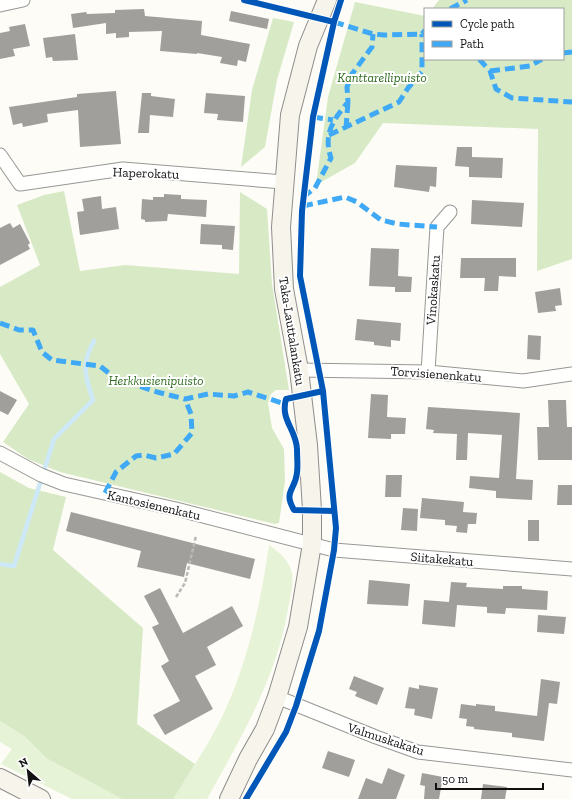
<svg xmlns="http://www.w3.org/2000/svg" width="572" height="799" font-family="'Zilla Slab',serif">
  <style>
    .green { fill: #e7f3d7 }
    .forest { fill: #d8eac5 }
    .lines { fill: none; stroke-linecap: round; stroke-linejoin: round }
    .stream { stroke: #cde8f7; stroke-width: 4.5 }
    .building { fill: #a19f9c }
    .minor-casing { stroke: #979795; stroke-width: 15 }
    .secondary-casing { stroke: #8e8d8b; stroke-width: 20 }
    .path { stroke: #b9b9b8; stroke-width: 2.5; stroke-dasharray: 4 2; stroke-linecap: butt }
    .minor { stroke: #fffffe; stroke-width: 13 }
    .secondary { stroke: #f6f4eb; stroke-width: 18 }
    .quiet { stroke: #3fa9f5; stroke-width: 5; stroke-dasharray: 10 5; stroke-linecap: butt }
    .cycleway-casing { stroke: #fff; stroke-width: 8 }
    .cycleway { stroke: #0057b8; stroke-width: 6 }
    .labels { text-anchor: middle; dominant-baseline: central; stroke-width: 4; stroke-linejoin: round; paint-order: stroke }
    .park-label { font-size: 13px; font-style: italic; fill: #2f6b1f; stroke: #fff }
    .street-label { font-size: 13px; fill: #111; stroke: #fff }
  </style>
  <rect width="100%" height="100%" fill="#fdfcf7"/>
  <!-- green -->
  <path class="green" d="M269,545C279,552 289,560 292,573C294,584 290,598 288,609C276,679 241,738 207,799H173C188,774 206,749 219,723C247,667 260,607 269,545Z
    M0,721L24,736L46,758L122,799H72L1,764L12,749L0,742Z"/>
  <!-- forest -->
  <path class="forest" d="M439,0H572V259L537,271L538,129L383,123L355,163L316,185L328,97L355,2L425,16V59H563V9H432Z
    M273,18L294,22L277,80L265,147L241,167L252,90Z
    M64,191L80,271L125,265L239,274L240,192L267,209L272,284L289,390H276L271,394L268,403L272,428L284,449L285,481L279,523L275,524L60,472L28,459L3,442L29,404L0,354V287L40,265L17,205L44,195Z
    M0,472L29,488L66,497L53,550L143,628L137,724L195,764L173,799H122L46,758L24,736L0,721Z"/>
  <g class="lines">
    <!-- stream -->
    <path class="stream" d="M0,564L14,566L54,439L93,400C85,377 81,363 94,341"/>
  </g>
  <!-- building -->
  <path class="building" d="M144,9L145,16L202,21L201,35L250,44L246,62L238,60L237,66L220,63L222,57L197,53V54L160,51L162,31L129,32V37L116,38V33L106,34V23L73,28L71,14L86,12L87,14L115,13V10Z
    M231,11L269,19L267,29L229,21Z
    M25,24L30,46L13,49L15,56L0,59V33L10,31L9,27Z
    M75,34L78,60L53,61L52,57L46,58L43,38Z
    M116,91L121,144L80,147L78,110L47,114L48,122L23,127L22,123L13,125L9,107L77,97V94Z
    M142,93H151V96L175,99L173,117L150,115L149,133H138Z
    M206,93L245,96L243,122L217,120L218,114L204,113Z
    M457,147H472V157L503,158L502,178L469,177V167L455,166Z
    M396,165L437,167L436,187L430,186L429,192L394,187Z
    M164,194L181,195V199L207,200L206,217L168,214L167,221L145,222V220L141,219L142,199L153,200V197H164Z
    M101,196L102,209L116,207L119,229L80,235L77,212L84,211L82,199Z
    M472,200L524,203L522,227L471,224Z
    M10,223L13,228L20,224L30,243L28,245L30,249L0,265V228Z
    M201,224L235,226L233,250L222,249V245L200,244Z
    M371,248L399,249L398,276L412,277L411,292H395V287L369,286Z
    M461,258H516V277L499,276L498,291H484L485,278H460Z
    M560,288L562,305L555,306L556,311L538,313L535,292Z
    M357,319L401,323L400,341L391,340V347L374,345V342L355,340Z
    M528,335L541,336L540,360L527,359Z
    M0,391L17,400L8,415L0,411Z
    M371,394L388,395L387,417L406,418L405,434H391V439L368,438Z
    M548,400H566L567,427H572V460H538L537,427H549Z
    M428,407L520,413L516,479L533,480L532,500L496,498V491L469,488L470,476L499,478L502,435L468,433L467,460H456L457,434L433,433L434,430L426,429Z
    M386,475H402L401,497H385Z
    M558,485H572V505H557Z
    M422,498L464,502L463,512L477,513L476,524H468L467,533L456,532L457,526L445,525V520L420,518Z
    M403,508L418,509L417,531L401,530Z
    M71,512L255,559L250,579L187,563L184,577L137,567L141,551L66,531Z
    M528,520H539V541H528Z
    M369,580L410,584L408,606L367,604Z
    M451,582L467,583L466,587L503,589V586H522V589L548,591L547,610L506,608L505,614L487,613V607L457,605L455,627L422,624L424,600L449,602Z
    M160,588L183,633L232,606L243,626L207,647L216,665L195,676L213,709L165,735L153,715L180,701L161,666L169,661L152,627L159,624L144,596Z
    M538,615L566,617L564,634L537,632Z
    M354,676L384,688L377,705L355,696L357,692L349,689Z
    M541,679L560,682L557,704L549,703L544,741L512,737V733L474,729V727L466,726L467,719L459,718L461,704L476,706V704L495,706V711L537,716Z
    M419,685L438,688L432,719L414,715L415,709L405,708L409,687L419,689Z
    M328,751L355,760L349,777L322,768Z
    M388,768L405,775L396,799H358L366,778L382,784Z
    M422,773L443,777L439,799H424L425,786L420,785Z
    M483,784L507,787L505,799H481Z"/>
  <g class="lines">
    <!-- minor casing -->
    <g class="minor-casing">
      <path id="minor" d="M0,5L23,0
        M0,155L20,184L123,169L283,182
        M299,370L428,372L523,381L572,374
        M428,372L437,227L450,212
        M0,453L41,475L64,484L176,509L334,550L572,569
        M277,697L376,737L418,752L572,770"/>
    </g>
    <!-- secondary casing -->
    <g class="secondary-casing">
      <path id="secondary" d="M0,778L41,799
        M229,799L248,759L265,729L277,697L298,627L312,544V510L308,445L299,370L284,289L281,227L290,115L308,46L327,0"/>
    </g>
    <!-- path -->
    <path class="path" d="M176,597L185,583L196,536"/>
    <!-- minor -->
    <use href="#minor" class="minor"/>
    <!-- secondary -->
    <use href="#secondary" class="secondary"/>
    <!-- quiet -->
    <path class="quiet" d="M450,9L467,0
      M334,22L373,34L384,35L422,34L425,30
      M563,53L572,52
      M479,59L490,71L496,89L512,98L572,102
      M490,71L530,66L542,59
      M313,117L333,120
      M346,128L348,102
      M329,135L399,102L408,88L422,72V34
      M303,197L315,188L331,158C323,134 333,120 348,102L347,87L352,74L372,47L373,34
      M303,206L345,197L357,202L381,220L398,224L437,227
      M0,323L19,330H33L42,352L52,360L100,366L115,378L157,392L185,399L208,394L234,396L248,392L285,404
      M105,493L116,472L136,456L144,455L156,458L174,454L192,433L191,414L185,399"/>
    <!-- cycleway casing -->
    <g class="cycleway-casing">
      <path id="cycleway" d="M244,0L334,22
        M323,391L286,399C280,420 296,429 297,449C297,456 298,466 297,473C295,491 283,491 294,510L334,511
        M246,799L286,732L296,706L319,631L334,550L336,528L323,391L300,276L302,211L313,117L334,22L341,0"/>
    </g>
    <!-- cycleway -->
    <use href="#cycleway" class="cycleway"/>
  </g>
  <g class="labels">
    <!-- park labels -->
    <g class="park-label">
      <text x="382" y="77">Kanttarellipuisto</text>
      <text x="156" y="380">Herkkusienipuisto</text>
    </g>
    <!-- street labels -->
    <g class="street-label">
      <text transform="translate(146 173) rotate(2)">Haperokatu</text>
      <text transform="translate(433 290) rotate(-86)">Vinokaskatu</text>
      <text transform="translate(292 331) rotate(81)">Taka-Lauttalankatu</text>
      <text transform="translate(436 374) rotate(4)">Torvisienenkatu</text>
      <text transform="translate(154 505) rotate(13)">Kantosienenkatu</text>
      <text transform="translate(442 559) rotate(5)">Siitakekatu</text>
      <text transform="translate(386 739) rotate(18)">Valmuskakatu</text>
    </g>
  </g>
  <!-- legend -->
  <rect x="424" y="8" width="140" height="52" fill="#ffffff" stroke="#a0a0a0"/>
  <rect x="432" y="21" width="20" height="6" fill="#0057b8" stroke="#a0a0a0"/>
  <text x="460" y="28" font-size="12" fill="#111111">Cycle path</text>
  <rect x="432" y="41" width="20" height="6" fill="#3fa9f5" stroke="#a0a0a0"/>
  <text x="460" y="48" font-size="12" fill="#111111">Path</text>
  <!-- north arrow -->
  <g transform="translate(28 771) rotate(332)" stroke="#ffffff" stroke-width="3" paint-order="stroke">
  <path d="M0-3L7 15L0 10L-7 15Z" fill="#111111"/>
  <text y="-6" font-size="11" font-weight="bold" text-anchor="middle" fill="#111111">N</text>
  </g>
  <!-- scale -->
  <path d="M436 783v6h107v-6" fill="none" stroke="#111111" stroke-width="2"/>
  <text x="442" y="783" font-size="12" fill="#111111" stroke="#ffffff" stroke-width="3" paint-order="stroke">50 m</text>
</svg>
